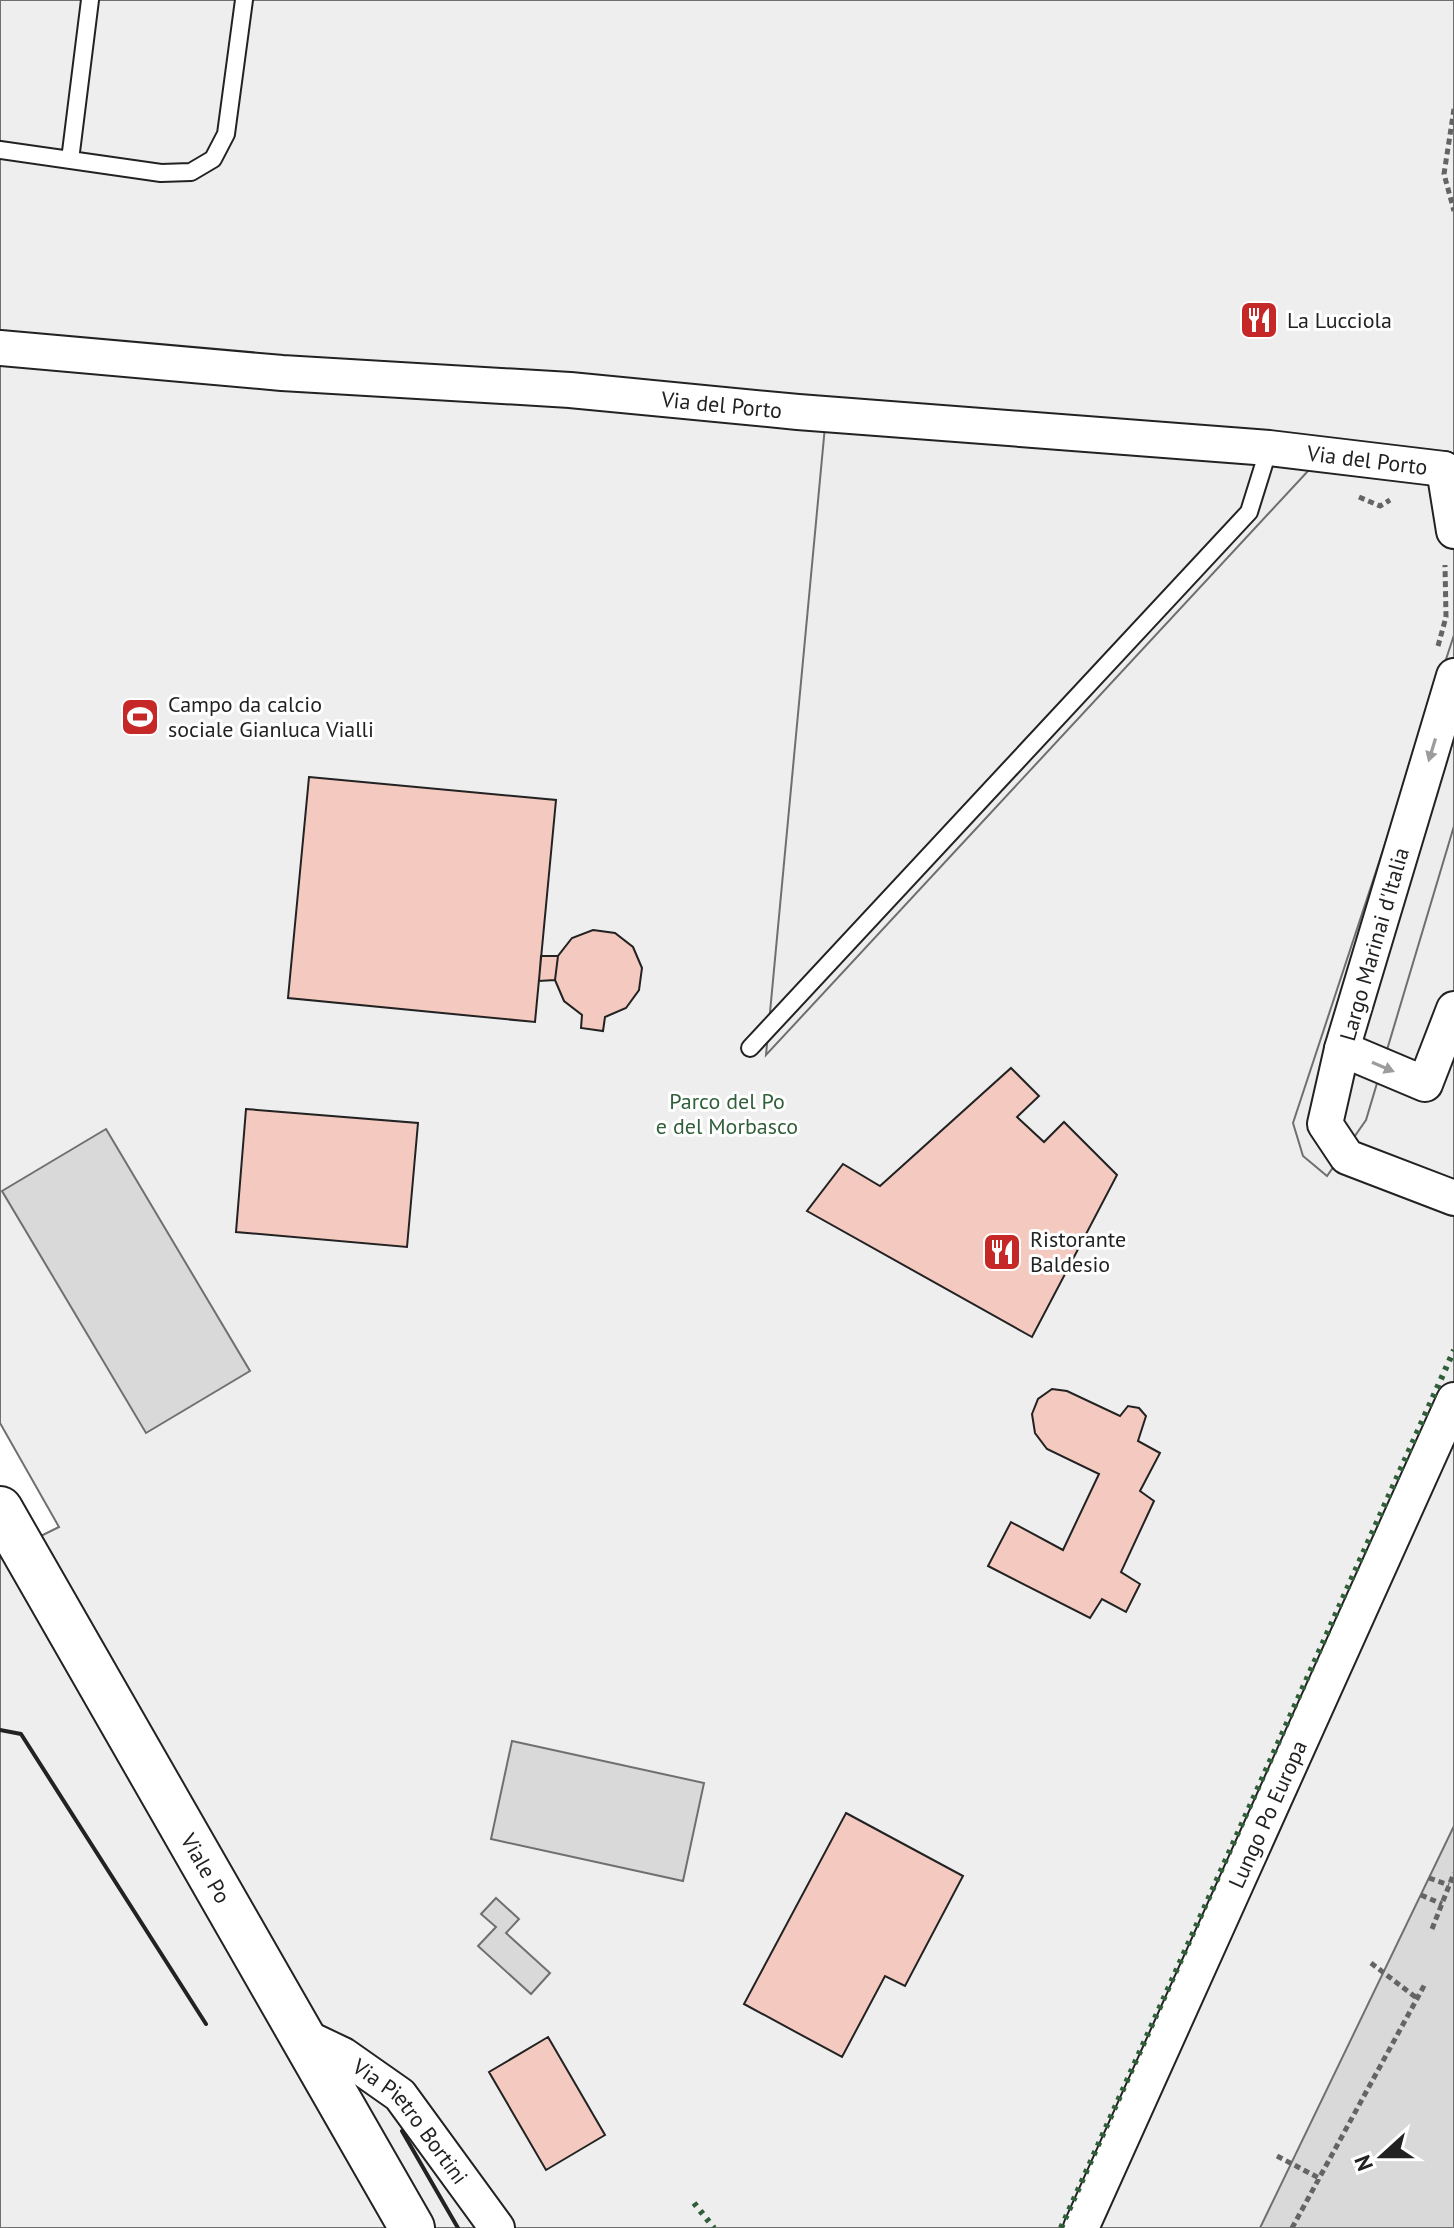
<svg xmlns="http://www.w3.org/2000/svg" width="1454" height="2228" font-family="'PT Sans',sans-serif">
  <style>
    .green { fill: #eee; stroke: #6f6f6f; stroke-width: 2 }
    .parking { fill: #ededed; stroke: #6f6f6f; stroke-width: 2 }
    .water { fill: #d9d9d9; stroke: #6f6f6f; stroke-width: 2 }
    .building { fill: #f3c9c0; stroke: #222; stroke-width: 2 }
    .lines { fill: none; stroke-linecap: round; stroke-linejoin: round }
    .lane-casing { stroke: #222; stroke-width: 20 }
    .street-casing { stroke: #222; stroke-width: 38 }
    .primary-casing { stroke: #222; stroke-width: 48 }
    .path { stroke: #646464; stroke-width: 5; stroke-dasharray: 6 4; stroke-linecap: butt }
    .lane { stroke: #fff; stroke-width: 16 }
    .street { stroke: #fff; stroke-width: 34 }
    .primary { stroke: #fff; stroke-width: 44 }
    .hedge { stroke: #2f5e38; stroke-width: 6; stroke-dasharray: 4 6; stroke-linecap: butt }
    .wall { stroke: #222; stroke-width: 4 }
    .oneway { fill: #9c9c9c }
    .labels { text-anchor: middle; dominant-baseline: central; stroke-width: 6; stroke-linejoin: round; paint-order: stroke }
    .poi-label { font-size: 22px; fill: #222; stroke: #fff; text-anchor: start }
    .street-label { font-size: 22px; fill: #222; stroke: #fff }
    .park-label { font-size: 22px; fill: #2f5e38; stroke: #fff }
  </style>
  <rect width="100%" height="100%" fill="#fff"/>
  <!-- green -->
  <path class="green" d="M0,0H1454V2228H0V1556L59,1527L0,1423Z"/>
  <!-- parking -->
  <path class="parking" d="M827,405L1321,457L766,1055Z
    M1454,635V826L1366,1120L1327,1176L1303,1156L1293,1123Z"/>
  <!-- water -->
  <path class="water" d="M106,1129L250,1371L146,1433L2,1191Z
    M512,1741L704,1783L683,1881L491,1839Z
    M1454,1826V2228H1260Z
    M496,1898L519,1919L506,1933L550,1973L531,1994L478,1946L496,1927L481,1914Z"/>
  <!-- building -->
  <path class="building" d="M309,777L556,800L535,1022L288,998Z
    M593,930L615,933L633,947L642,968L639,990L626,1008L605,1017L603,1031L581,1028L582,1015L564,1001L555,980L558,956L572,938Z
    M541,956H558L555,980L539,981Z
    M1011,1068L1039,1096L1017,1117L1044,1142L1064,1122L1117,1175L1032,1337L807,1211L843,1164L880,1186Z
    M246,1109L418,1123L407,1247L236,1232Z
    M1052,1389L1067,1391L1120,1416L1128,1406L1139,1408L1146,1416L1138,1441L1160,1453L1140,1491L1154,1501L1121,1572L1140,1584L1126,1612L1102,1599L1090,1618L988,1566L1011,1522L1063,1550L1099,1474L1047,1449L1035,1433L1032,1414L1038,1399Z
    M846,1813L963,1876L905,1986L885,1976L842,2057L744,2004Z
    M548,2037L605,2135L546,2170L489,2072Z"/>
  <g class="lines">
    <!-- lane casing -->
    <g class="lane-casing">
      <path id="lane" d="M0,150L161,173L191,172L213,159L226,134L244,0
        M70,160L90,0
        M750,1048L1249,512L1269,448"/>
    </g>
    <!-- street casing -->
    <g class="street-casing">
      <g id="street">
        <path id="s1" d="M0,348L282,373L570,390L798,412L1269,448L1444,469"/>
        <path d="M1444,469L1454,531"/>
        <path d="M1454,676L1342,1049L1325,1124L1347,1157L1454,1198"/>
        <path d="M1342,1049L1425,1084L1454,1009"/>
        <path id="s2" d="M303,2036L343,2055L400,2095L497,2228"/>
        <path id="s3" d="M1081,2228L1454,1400"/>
      </g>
    </g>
    <!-- primary casing -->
    <g class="primary-casing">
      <g id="primary">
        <path id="s4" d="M0,1509L412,2228"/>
      </g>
    </g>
    <!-- path -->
    <path class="path" d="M1454,109L1444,174L1454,211
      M1359,497L1380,506L1390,500
      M1438,646L1446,617L1445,565
      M1429,1878L1449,1885
      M1421,1895L1442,1904
      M1432,1929L1454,1873
      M1371,1963L1418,1999
      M1277,2156L1319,2178
      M1292,2228L1425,1984"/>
    <!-- lane -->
    <use href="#lane" class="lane"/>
    <!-- street -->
    <use href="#street" class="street"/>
    <!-- primary -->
    <use href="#primary" class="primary"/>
    <!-- hedge -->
    <path class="hedge" d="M694,2203L714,2228
      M1061,2228L1454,1350"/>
    <!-- wall -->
    <path class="wall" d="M0,1730L21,1734L206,2024
      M402,2131L458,2228"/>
  </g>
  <!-- one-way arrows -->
  <defs><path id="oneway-solid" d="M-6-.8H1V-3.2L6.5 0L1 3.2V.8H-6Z" transform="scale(2)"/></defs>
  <g class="oneway">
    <use href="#oneway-solid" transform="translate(1432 750) rotate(107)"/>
    <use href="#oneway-solid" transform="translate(1383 1067) rotate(23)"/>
  </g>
  <!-- icons -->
  <defs>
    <g id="restaurant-square" transform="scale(2)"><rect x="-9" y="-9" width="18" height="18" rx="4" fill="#c62828" stroke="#fff"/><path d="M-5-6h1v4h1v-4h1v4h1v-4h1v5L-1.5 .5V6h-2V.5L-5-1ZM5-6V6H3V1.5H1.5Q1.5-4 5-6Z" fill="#fff"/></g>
    <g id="stadium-square" transform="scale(2)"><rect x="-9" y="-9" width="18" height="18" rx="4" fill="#c62828" stroke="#fff"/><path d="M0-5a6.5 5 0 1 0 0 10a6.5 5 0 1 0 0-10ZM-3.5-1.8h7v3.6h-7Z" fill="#fff"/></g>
  </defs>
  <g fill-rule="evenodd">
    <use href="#restaurant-square" x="1259" y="320"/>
    <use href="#stadium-square" x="140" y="717"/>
    <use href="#restaurant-square" x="1002" y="1252"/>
  </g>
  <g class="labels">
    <!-- poi labels -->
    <g class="poi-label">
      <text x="1287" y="320">La Lucciola</text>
      <text x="168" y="704">Campo da calcio<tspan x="168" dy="25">sociale Gianluca Vialli</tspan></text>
      <text x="1030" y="1239">Ristorante<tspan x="1030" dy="25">Baldesio</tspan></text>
    </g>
    <!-- street labels -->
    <g class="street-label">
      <text stroke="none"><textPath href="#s1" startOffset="724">Via del Porto</textPath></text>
      <text stroke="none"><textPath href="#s1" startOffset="1372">Via del Porto</textPath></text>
      <text transform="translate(1374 944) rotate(-74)">Largo Marinai d'Italia</text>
      <text stroke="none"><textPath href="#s3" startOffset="454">Lungo Po Europa</textPath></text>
      <text stroke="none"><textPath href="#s4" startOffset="414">Viale Po</textPath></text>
      <text stroke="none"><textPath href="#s2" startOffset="140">Via Pietro Bortini</textPath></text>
    </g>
    <!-- park labels -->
    <g class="park-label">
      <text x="727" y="1101">Parco del Po<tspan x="727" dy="25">e del Morbasco</tspan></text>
    </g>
  </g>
  <!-- north arrow -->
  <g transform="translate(1382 2156) rotate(249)" stroke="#ffffff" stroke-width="6" paint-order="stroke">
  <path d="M0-6L14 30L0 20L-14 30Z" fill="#222222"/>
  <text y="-12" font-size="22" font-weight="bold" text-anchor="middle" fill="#222222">N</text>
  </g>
</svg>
